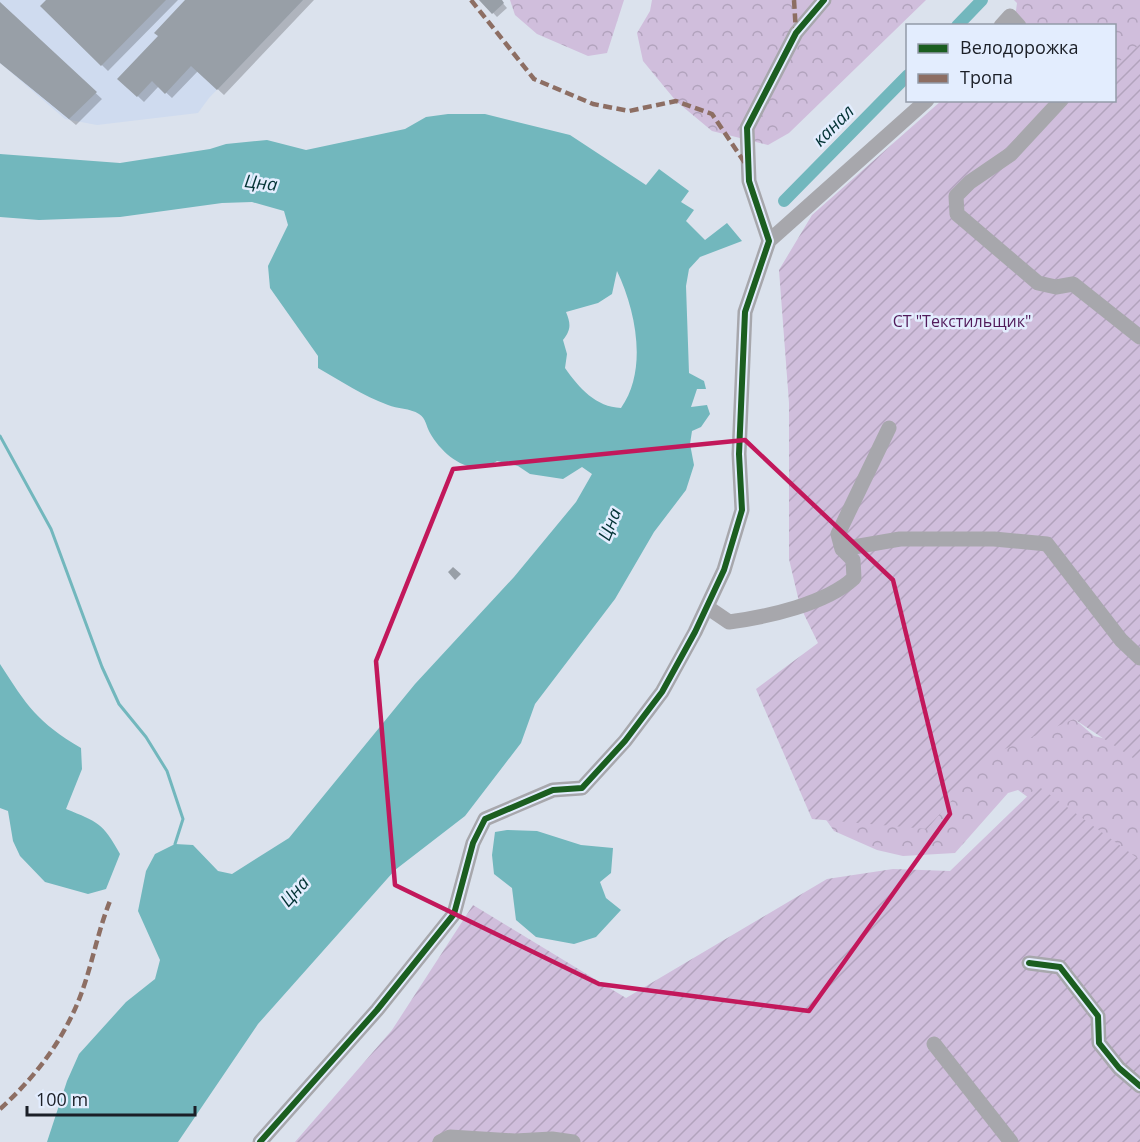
<svg xmlns="http://www.w3.org/2000/svg" width="1140" height="1142" font-family="'Open Sans',sans-serif">
  <style>
    .built { fill: #cfdbef }
    .forest { fill: url(#forest-crowns) }
    .garden { fill: url(#garden-furrows) }
    .water { fill: #72b7bd; fill-rule: evenodd }
    .shadow { fill: #0003 }
    .lines { fill: none; stroke-linecap: round; stroke-linejoin: round }
    .stream { stroke: #72b7bd; stroke-width: 3 }
    .canal { stroke: #72b7bd; stroke-width: 12 }
    .building { fill: #989fa7 }
    .minor { stroke: #a7a7ac; stroke-width: 15 }
    .quiet { stroke: #8d6e63; stroke-width: 4.5; stroke-dasharray: 9 4.5; stroke-linecap: butt }
    .cycleway-casing { stroke: #e3edfe; stroke-width: 10 }
    .cycleway { stroke: #1b5e20; stroke-width: 6 }
    .marked { fill: none; stroke: #c2185b; stroke-width: 4.5; stroke-linejoin: round }
    .labels { text-anchor: middle; dominant-baseline: central; stroke-width: 5; stroke-linejoin: round; paint-order: stroke }
    .park-label { font-size: 16px; fill: #511a5a; stroke: #e3edfe }
    .water-label { font-size: 18px; font-style: italic; fill: #033335; stroke: #e3edfe }
  </style>
  <defs>
    <pattern id="forest-crowns" width="20" height="18" patternUnits="userSpaceOnUse" patternTransform="scale(1.5)"><rect width="20" height="18" fill="#d0bedc"/><path d="M2 6a3 3 0 1 1 6 0M12 15a3 3 0 1 1 6 0" fill="none" stroke="#b2a3bd"/></pattern>
    <pattern id="garden-furrows" width="10" height="10" patternUnits="userSpaceOnUse" patternTransform="scale(1.5)"><rect width="10" height="10" fill="#d0bedc"/><path d="M-1 1l2-2M0 10L10 0M9 11l2-2" fill="none" stroke="#b2a3bd"/></pattern>
  </defs>
  <rect width="100%" height="100%" fill="#dbe2ed"/>
  <!-- built -->
  <path class="built" d="M0,0H303L209,98L198,113L97,125L65,119L0,63Z"/>
  <!-- forest -->
  <path class="forest" d="M510,0H624L607,53L588,56L537,34L515,15Z
    M652,0H926L789,133L768,145L712,131L676,101L643,61L637,33L650,11Z
    M1014,0H1140V49L1115,67L1114,26L1020,25L1015,18L1017,3Z
    M1065,711L1094,736L1127,744L1140,752V943L1040,806L1018,790L1008,793L955,853L903,856L877,850L834,831L807,793L907,780Z"/>
  <!-- garden -->
  <path class="garden" d="M1140,44V752L1133,758L1074,719L991,755L927,829L812,819L756,689L818,643L800,606L789,559V403L779,270L812,215L941,101L1114,100L1115,65Z
    M1038,786L1140,860V1142H295L392,1030L473,905L626,998L827,879L893,869L950,871Z"/>
  <!-- water -->
  <path class="water" d="M448,114H485L570,135L646,185L659,169L689,191L681,202L694,210L686,221L705,240L727,223L742,241L700,257L689,269L686,286L689,373L704,381L706,389H697L691,407L707,405L710,414L701,427L692,431L690,444L694,465L686,490L654,532L615,599L535,704L521,743L465,816L395,870L258,1024L178,1142H47L67,1081L79,1054L126,1002L155,979L160,960L138,911L146,871L155,854L175,844L193,845L218,871L232,874L289,838L415,684L514,577L576,502L592,474L582,467L563,479L530,474L518,466L497,461C472,479 443,456 430,433C426,426 426,418 419,414C410,408 397,409 388,405C363,396 341,381 318,368V356L270,288L268,266L288,225L284,211L252,202L222,203L120,217L39,220L0,217V154L120,163L210,149L226,144L267,140L306,150L405,129L426,117ZM617,271C636,311 648,370 621,408C596,407 579,388 565,368L567,354L563,340C571,330 571,324 566,312L598,303L612,294Z
    M0,664C27,706 37,722 81,748L82,769L66,809C98,822 103,823 120,854L106,889L88,894L45,882L20,856L13,841L8,811L0,808Z
    M507,830L537,831L581,845L613,848L611,873L600,882L606,898L621,910L596,937L574,944L536,937L516,920L512,888L494,874L492,855L495,832Z"/>
  <!-- shadow -->
  <path class="shadow" d="M48,0H178L108,71L42,6Z
    M187,0H314L224,95L198,71L172,98L159,86L144,102L120,79L160,36Z
    M481,0H500L507,8L497,17Z
    M0,4L102,99L76,125L0,62Z"/>
  <g class="lines">
    <!-- stream -->
    <path class="stream" d="M0,436L51,529L102,667L119,704L146,737L167,771L183,819L175,844"/>
    <!-- canal -->
    <path class="canal" d="M957,26L982,0
      M784,201L908,75"/>
  </g>
  <!-- building -->
  <path class="building" d="M46,0H166L101,66L40,6Z
    M185,0H303L217,90L191,66L165,94L152,81L137,97L117,79L158,36L154,33Z
    M479,0H502L504,3L492,14Z
    M0,2L97,92L69,119L0,63Z
    M453,567L461,574L455,580L448,572Z"/>
  <g class="lines">
    <!-- minor -->
    <path class="minor" d="M1001,26L1010,16L1019,26
      M1061,100L1011,154L970,182L956,196L957,214L1038,283L1056,287L1073,284L1140,337
      M769,241L927,100
      M889,428L838,534L842,549L900,539H994L1047,544L1121,640L1140,658
      M707,607L729,622C767,617 826,604 854,578L853,560L842,549
      M1029,963L1060,967L1098,1016L1099,1043L1119,1068L1140,1086
      M934,1044L1011,1142
      M260,1142L377,1010L454,914L473,843L485,819L553,790L582,788L625,741L662,692L695,632L724,570L742,510L739,454L745,312L769,241L749,181L747,128L796,33L824,0
      M440,1142L450,1137L515,1141L552,1139L573,1142"/>
    <!-- quiet -->
    <path class="quiet" d="M471,0L534,79L593,104L629,111L676,101L712,114L747,166
      M794,0L796,33
      M0,1109C34,1078 60,1045 78,1002C91,971 97,933 110,901"/>
    <!-- cycleway casing -->
    <g class="cycleway-casing">
      <path id="cycleway" d="M1029,963L1060,967L1098,1016L1099,1043L1119,1068L1140,1086
        M260,1142L377,1010L454,914L473,843L485,819L553,790L582,788L625,741L662,692L695,632L724,570L742,510L739,454L745,312L769,241L749,181L747,128L796,33L824,0"/>
    </g>
    <!-- cycleway -->
    <use href="#cycleway" class="cycleway"/>
  </g>
  <!-- marked area -->
  <path class="marked" d="M745,440L893,580L950,814L809,1011L599,984L395,885L376,661L453,469Z"/>
  <g class="labels">
    <!-- park labels -->
    <g class="park-label">
      <text x="962" y="321">СТ "Текстильщик"</text>
    </g>
    <!-- water labels -->
    <g class="water-label">
      <text transform="translate(833 125) rotate(-45)">канал</text>
      <text transform="translate(261 182) rotate(7)">Цна</text>
      <text transform="translate(609 524) rotate(-68)">Цна</text>
      <text transform="translate(294 891) rotate(-48)">Цна</text>
    </g>
  </g>
  <!-- legend -->
  <rect x="906" y="24" width="210" height="78" fill="#e3edfe" stroke="#939ba8" stroke-width="1.5"/>
  <rect x="918" y="44" width="30" height="9" fill="#1b5e20" stroke="#939ba8" stroke-width="1.5"/>
  <text x="960" y="54" font-size="18" fill="#1b1f27">Велодорожка</text>
  <rect x="918" y="74" width="30" height="9" fill="#8d6e63" stroke="#939ba8" stroke-width="1.5"/>
  <text x="960" y="84" font-size="18" fill="#1b1f27">Тропа</text>
  <!-- scale -->
  <path d="M27 1106v9h168v-9" fill="none" stroke="#1b1f27" stroke-width="3"/>
  <text x="36" y="1106" font-size="18" fill="#1b1f27" stroke="#e3edfe" stroke-width="4.5" paint-order="stroke">100 m</text>
</svg>
